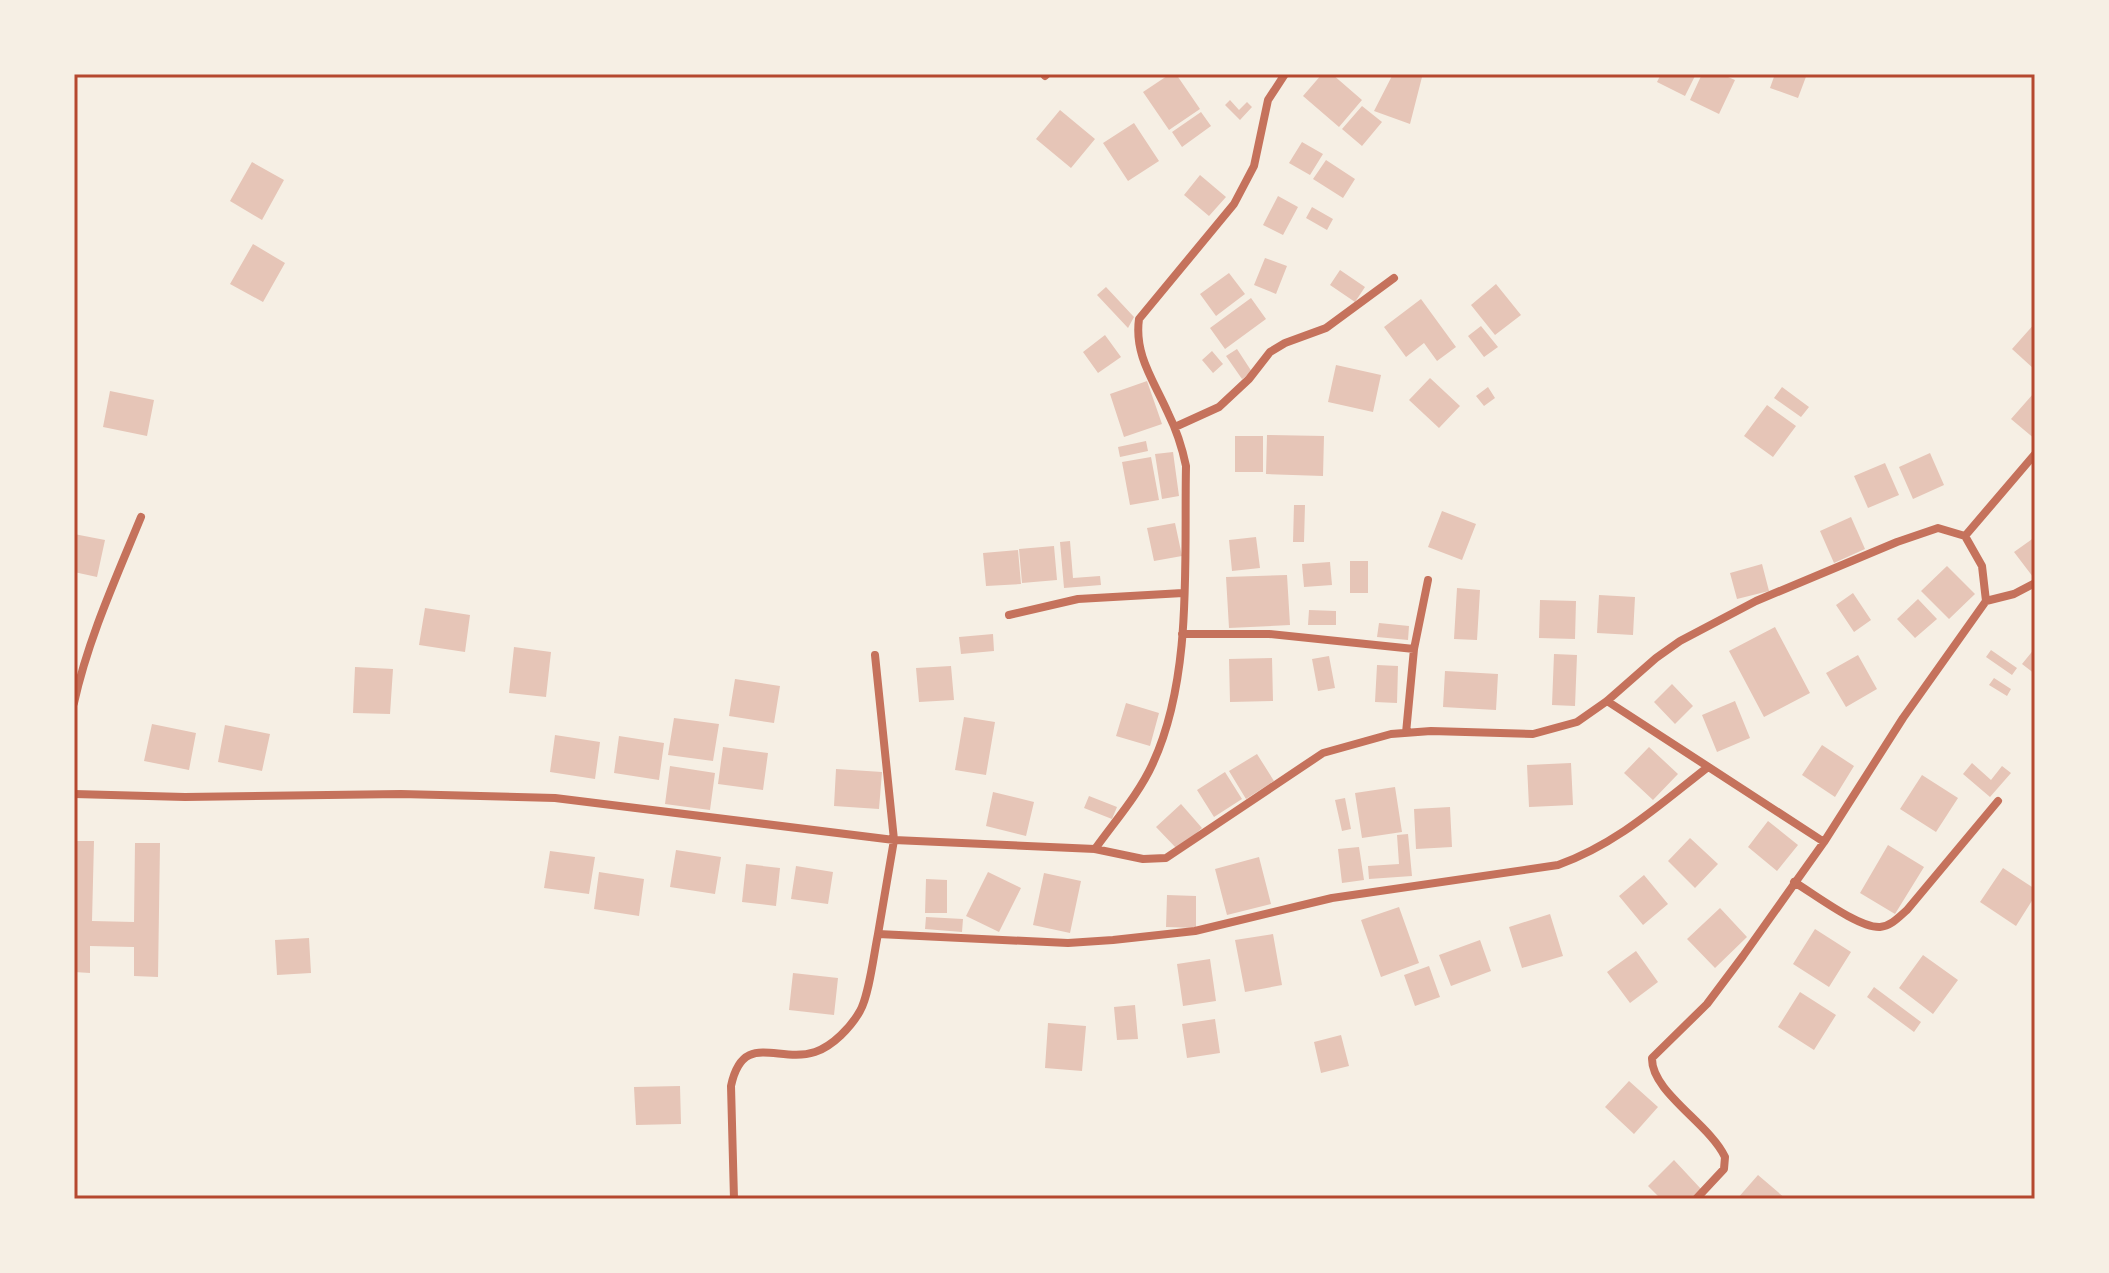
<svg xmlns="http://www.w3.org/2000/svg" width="2109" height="1273" font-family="Commissioner,sans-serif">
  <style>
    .building { fill: #e6c5b7 }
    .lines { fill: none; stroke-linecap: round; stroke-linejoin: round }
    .minor { stroke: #c5725c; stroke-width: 8 }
    .neatline { fill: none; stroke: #b5482f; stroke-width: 3 }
  </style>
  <rect width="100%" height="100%" fill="#f6efe4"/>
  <!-- building -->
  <path class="building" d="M1170,74H1176L1200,109L1169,130L1143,92Z
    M1322,74H1332L1362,100L1339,127L1303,96Z
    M1393,74H1419L1422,77L1410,124L1374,111Z
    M1661,74H1696L1685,96L1657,82Z
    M1702,74H1721L1735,80L1719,114L1690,100Z
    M1775,74H1807L1798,98L1770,88Z
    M1230,100L1239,110L1247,102L1252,107L1240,120L1225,105Z
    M1362,106L1382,122L1362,146L1342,129Z
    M1060,110L1095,139L1071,168L1036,139Z
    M1201,112L1211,126L1182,147L1172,132Z
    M1134,123L1159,161L1128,181L1103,143Z
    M1302,142L1323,154L1310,175L1289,163Z
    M1326,160L1355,179L1343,198L1313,179Z
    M252,162L284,180L262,220L230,201Z
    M1200,175L1226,197L1209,216L1184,195Z
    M1278,196L1298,207L1283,235L1263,225Z
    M1312,207L1333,219L1327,230L1306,218Z
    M253,244L285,263L263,302L230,284Z
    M1265,258L1287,266L1276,294L1254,285Z
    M1340,270L1365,287L1355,302L1330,285Z
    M1229,273L1245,294L1216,316L1200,294Z
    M1496,284L1521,315L1495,335L1471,305Z
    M1106,287L1134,317L1128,328L1097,295Z
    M1251,298L1266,319L1225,349L1210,328Z
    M1421,299L1456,347L1437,361L1424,343L1406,357L1384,327Z
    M2035,323V370L2012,349Z
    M1481,326L1498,347L1484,357L1468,336Z
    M1105,335L1121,357L1098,373L1083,352Z
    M1237,349L1252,372L1242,379L1226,356Z
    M1212,351L1223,364L1213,373L1202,360Z
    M1336,365L1381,375L1373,412L1328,402Z
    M1430,378L1460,406L1439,428L1409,400Z
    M1147,381L1162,424L1124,437L1110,394Z
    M1488,387L1495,398L1484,406L1476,396Z
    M1782,387L1809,407L1801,417L1774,398Z
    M110,391L154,400L147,436L103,427Z
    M2033,394L2035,395V439L2011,419Z
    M1767,405L1796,426L1773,457L1744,436Z
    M1267,435L1324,436L1323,476L1266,474Z
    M1235,436H1263V472H1235Z
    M1146,441L1148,451L1120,457L1118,447Z
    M1173,452L1179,496L1162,499L1155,454Z
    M1930,453L1944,485L1913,499L1899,467Z
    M1151,457L1159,500L1130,505L1122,462Z
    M1885,463L1899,495L1868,508L1854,476Z
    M1294,505H1305L1304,542H1293Z
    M1442,511L1476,524L1462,560L1428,547Z
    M1851,517L1865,549L1834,563L1820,531Z
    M1175,523L1182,556L1154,561L1147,528Z
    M74,534L105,540L97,577L74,572Z
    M1256,537L1260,568L1232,571L1229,540Z
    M2035,537V575L2033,577L2014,552Z
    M1070,541L1073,578L1100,576L1101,585L1064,588L1060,542Z
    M1054,546L1057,580L1022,583L1019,549Z
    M1018,550L1021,584L986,586L983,553Z
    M1350,561H1368V593H1350Z
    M1330,562L1332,585L1304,587L1302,564Z
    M1762,564L1769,591L1737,599L1730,573Z
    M1947,566L1975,594L1949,619L1921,591Z
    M1287,575L1290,625L1229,628L1226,577Z
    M1457,588L1480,590L1477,640L1454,639Z
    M1853,593L1871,620L1854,632L1836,605Z
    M1599,595L1635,597L1633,635L1597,633Z
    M1918,599L1937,619L1915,638L1897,619Z
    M1540,600L1576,601L1575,639L1539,638Z
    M425,608L470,615L465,652L419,645Z
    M1309,610L1336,611V625H1308Z
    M1379,623L1409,626L1408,640L1377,637Z
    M1775,627L1810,693L1764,717L1729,651Z
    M993,634L994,651L961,654L959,637Z
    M514,647L551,652L546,697L509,693Z
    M2035,648V674L2022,664Z
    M1991,650L2017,668L2012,675L1986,657Z
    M1554,654L1577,655L1575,706L1552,705Z
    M1858,655L1877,689L1846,707L1826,673Z
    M1329,656L1335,688L1318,691L1312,659Z
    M1272,658L1273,701L1230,702L1229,659Z
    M1377,665L1398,666L1397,703L1375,702Z
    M951,666L954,700L919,702L916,668Z
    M355,667L393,669L390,714L353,713Z
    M1445,671L1498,674L1496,710L1443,707Z
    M1994,678L2011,689L2007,696L1989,685Z
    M735,679L780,686L774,723L729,716Z
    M1672,684L1693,706L1675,724L1654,702Z
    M1735,701L1750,738L1717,752L1702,715Z
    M1126,703L1159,713L1150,746L1116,736Z
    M964,717L995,722L986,775L955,770Z
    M674,718L719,724L713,761L668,755Z
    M152,724L196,733L189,770L144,761Z
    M225,725L270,734L262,771L218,762Z
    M555,735L600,742L595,779L550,772Z
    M619,736L664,743L659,780L614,773Z
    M1822,745L1854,766L1835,797L1802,775Z
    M723,747L768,753L763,790L718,784Z
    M1649,747L1678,774L1653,800L1624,773Z
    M1257,754L1274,781L1246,799L1229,771Z
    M1571,763L1573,805L1529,807L1527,765Z
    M1972,763L1991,780L2002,766L2011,773L1990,797L1963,774Z
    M670,766L715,773L710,810L665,804Z
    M836,769L882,772L879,809L834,806Z
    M1225,772L1242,799L1214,817L1197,790Z
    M1922,775L1958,798L1936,832L1900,809Z
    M1395,787L1402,832L1362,838L1355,793Z
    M993,792L1034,802L1026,836L986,826Z
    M1089,796L1117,807L1112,819L1084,808Z
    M1345,798L1351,829L1342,831L1335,800Z
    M1181,804L1202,828L1178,850L1156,827Z
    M1450,807L1452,847L1416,849L1414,809Z
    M1768,821L1798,845L1777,871L1748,847Z
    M1408,834L1412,876L1369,879L1368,866L1399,864L1397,835Z
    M1690,838L1718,864L1695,888L1668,861Z
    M74,841H94L92,921L134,922L135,843H160L158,977L134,976V947L90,946V973L74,972Z
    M1888,845L1924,867L1895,914L1860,893Z
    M1359,847L1364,880L1342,883L1338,849Z
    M676,850L721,857L715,894L670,887Z
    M550,851L595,857L589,894L544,888Z
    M1259,857L1271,904L1227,915L1215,869Z
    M746,864L780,868L776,906L742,902Z
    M796,866L833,872L828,904L791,899Z
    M2003,868L2035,889V896L2016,926L1980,902Z
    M599,872L644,879L639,916L594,909Z
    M988,872L1021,888L999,932L966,916Z
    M1044,873L1081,881L1070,933L1033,925Z
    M1644,875L1668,904L1643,925L1619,896Z
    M926,879L947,880V913H925Z
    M1167,895L1196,896V928L1166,927Z
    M1399,907L1419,963L1381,977L1361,920Z
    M1720,908L1747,937L1715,968L1687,939Z
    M1550,914L1563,956L1522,968L1509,927Z
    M926,917L963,919L962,932L925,929Z
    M1815,929L1851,952L1829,987L1793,964Z
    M1273,934L1282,985L1245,992L1235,940Z
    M309,938L311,973L277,975L275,940Z
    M1480,940L1491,971L1451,986L1439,955Z
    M1636,951L1658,982L1630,1003L1607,972Z
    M1923,955L1958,980L1933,1014L1899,988Z
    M1210,959L1216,1001L1183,1006L1177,964Z
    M1429,966L1440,997L1415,1006L1404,975Z
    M793,973L838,978L834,1015L789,1010Z
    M1874,987L1921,1022L1914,1032L1867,997Z
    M1800,992L1836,1015L1814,1050L1778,1027Z
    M1135,1005L1138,1039L1117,1040L1114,1007Z
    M1215,1019L1220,1053L1187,1058L1182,1024Z
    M1048,1023L1086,1026L1082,1071L1045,1068Z
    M1341,1035L1349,1066L1321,1073L1314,1042Z
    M1629,1081L1658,1107L1634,1134L1605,1107Z
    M680,1086L681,1124L636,1125L634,1087Z
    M1674,1160L1701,1189L1691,1199H1661L1648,1186Z
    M1758,1175L1786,1199H1737Z"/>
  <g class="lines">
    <!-- minor -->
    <path class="minor" d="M1045,76L1047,74
      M1175,427L1219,407L1249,379L1270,352L1285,343L1326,328L1394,278
      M1986,601L2014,594L2035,583
      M1009,615L1078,599L1183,593
      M1182,634H1269L1414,649
      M875,655L894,840L878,934L1068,943L1113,940L1195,931L1332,898L1558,865C1617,844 1659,805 1708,767
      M1607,701L1824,842
      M74,703C88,639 116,578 141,517
      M1406,733L1414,649L1428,580
      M74,794L185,797L401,794L555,798L894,840L1095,849L1143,859L1166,858L1323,753L1391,734L1431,731L1533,734L1577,722L1607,701L1656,658L1680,641L1756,601L1897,542L1938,528L1965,536L2035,454
      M1095,849C1115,821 1139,794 1153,763C1193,676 1184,560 1186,466C1182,447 1177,431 1168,413C1154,381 1134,355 1139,319L1234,204L1254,166L1268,100L1285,74
      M1794,882C1813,893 1858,928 1880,927C1891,926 1899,917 1907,910L1998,801
      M734,1199L731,1086C743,1030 778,1064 815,1052C833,1046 851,1027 860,1011C869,996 874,953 878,934
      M1696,1199L1724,1169L1725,1157C1710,1124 1651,1092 1652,1058L1707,1004L1743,956L1824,842L1903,718L1986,601L1982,566L1965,536"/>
  </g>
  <!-- border -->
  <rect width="2109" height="1273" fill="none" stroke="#f6efe4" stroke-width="152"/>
  <rect x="76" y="76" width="1957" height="1121" class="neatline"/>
</svg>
